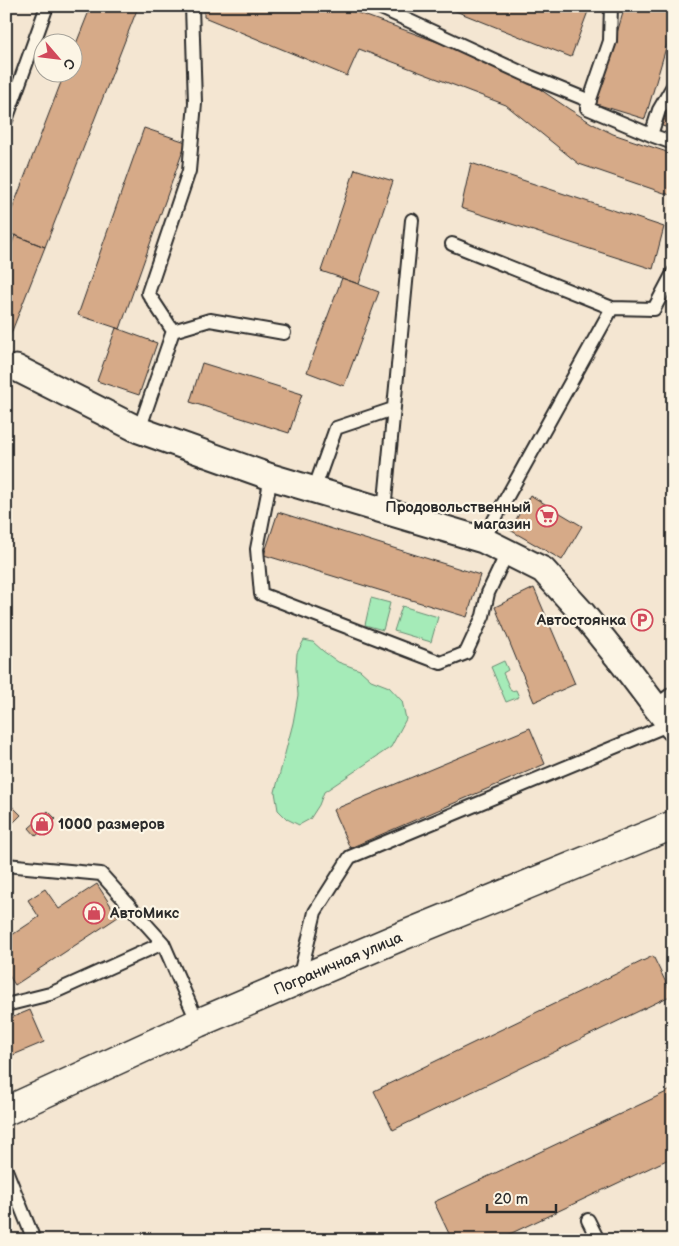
<svg xmlns="http://www.w3.org/2000/svg" width="679" height="1246" font-family="'Balsamiq Sans',sans-serif">
  <style>
    .green { fill: #a5ebb8; stroke: #688b72 }
    .building { fill: #d6aa88; stroke: #2b2b2b }
    .lines { fill: none; stroke-linecap: round; stroke-linejoin: round }
    .service-casing { stroke: #2b2b2b; stroke-width: 16 }
    .minor-casing { stroke: #2b2b2b; stroke-width: 29 }
    .tertiary-casing { stroke: #2b2b2b; stroke-width: 31 }
    .service { stroke: #fcf5e5; stroke-width: 12 }
    .minor { stroke: #fcf5e5; stroke-width: 25 }
    .tertiary { stroke: #fcf5e5; stroke-width: 28 }
    .labels { text-anchor: middle; dominant-baseline: central; stroke-width: 4.5; stroke-linejoin: round; paint-order: stroke }
    .poi-label { font-size: 15px; font-weight: bold; fill: #2b2b2b; stroke: #fcf5e5; text-anchor: end }
    .street-label { font-size: 15px; fill: #2b2b2b; stroke: #fcf5e5 }
  </style>
  <rect width="100%" height="100%" fill="#f4e6d2"/>
  <filter id="ink" filterUnits="userSpaceOnUse"><feTurbulence type="fractalNoise" baseFrequency=".02" numOctaves="2"/><feDisplacementMap in="SourceGraphic" scale="10" xChannelSelector="R" yChannelSelector="G"/><feConvolveMatrix kernelMatrix="1 2 1 2 8 2 1 2 1" color-interpolation-filters="sRGB"/></filter>
  <g filter="url(#ink)">
    <!-- green -->
    <path class="green" d="M371,598L390,603L383,630L365,625Z
      M402,606L438,617L431,642L394,631Z
      M304,640L313,642L323,651L338,662L360,670L371,680L389,687L402,701L406,719L391,747L324,792L319,805L310,819L299,825L287,819L278,810L275,792L293,723L298,695L296,668L297,653Z
      M504,661L508,670L503,673L511,691L516,690L519,697L506,702L491,667Z"/>
    <!-- building -->
    <path class="building" d="M91,6H135L138,7L45,247L6,232V225L65,72H72V54Z
      M204,6H339L462,51L525,79L569,109L593,124L613,134L673,154V196L579,164L506,105L359,49L347,76L204,17Z
      M443,6H590L571,57Z
      M625,6H661L673,10V24L645,119L596,104Z
      M673,97V129L662,126Z
      M144,128L186,142L120,329L78,315Z
      M471,163L664,227L653,269L461,208Z
      M355,169L393,181L359,284L321,271Z
      M15,235L45,247L10,336L6,335V259Z
      M342,278L379,292L344,386L307,372Z
      M116,328L157,343L139,395L97,381Z
      M202,363L302,394L289,433L190,402Z
      M530,495L582,526L562,560L510,530Z
      M278,512L480,575L467,617L264,555Z
      M534,588L575,684L534,702L495,607Z
      M530,728L545,764L350,848L333,810Z
      M6,800L21,815L6,830Z
      M48,811L56,819L36,836L29,828Z
      M97,884L118,917L15,985L6,971V939L39,917L28,900L45,889L59,909Z
      M653,956L672,995L393,1130L374,1091Z
      M30,1010L44,1042L6,1058V1020Z
      M673,1089V1157L497,1240H452L434,1202Z"/>
    <g class="lines">
      <!-- service casing -->
      <g class="service-casing">
        <path id="service" d="M377,6L531,77L590,101
          M611,6L610,41L587,108L651,135L673,143
          M6,120L47,6
          M651,135L659,110L673,86
          M452,244L612,308L483,540
          M612,308L654,309L673,273
          M173,331L210,320L284,333
          M139,430L173,331L148,293L189,171L195,103L192,6
          M271,477L257,549L261,594L441,663L466,653L483,616L488,593L507,553
          M314,490L336,428L393,409
          M384,511L412,220
          M655,706L673,693
          M6,865L101,874L163,943L198,1023
          M299,979L315,912L350,857L670,724
          M6,1005L50,994L163,943
          M6,1170L34,1240
          M588,1220L598,1240"/>
      </g>
      <!-- minor casing -->
      <g class="minor-casing">
        <path id="minor" d="M16,368L139,430L271,477L483,540L543,570L583,614L624,665L655,706L673,728"/>
      </g>
      <!-- tertiary casing -->
      <g class="tertiary-casing">
        <path id="tertiary" d="M6,1111L198,1023L397,938L673,825"/>
      </g>
      <!-- service -->
      <use href="#service" class="service"/>
      <!-- minor -->
      <use href="#minor" class="minor"/>
      <!-- tertiary -->
      <use href="#tertiary" class="tertiary"/>
    </g>
  </g>
  <!-- icons -->
  <defs>
    <g id="supermarket-ring" transform="scale(1.125)"><circle r="9.5" fill="#fcf5e5" stroke="#d1495b" stroke-width="1.5"/><path d="M-6-5.5h2.5l.6 2H6L4.5 2H-2.5L-4.4-4H-6ZM-1.5 3.2a1.3 1.3 0 1 0 .1 0ZM3 3.2a1.3 1.3 0 1 0 .1 0Z" fill="#d1495b"/></g>
    <g id="parking-ring" transform="scale(1.125)"><circle r="9.5" fill="#fcf5e5" stroke="#d1495b" stroke-width="1.5"/><path d="M-3.5-5.5H1a3.5 3.5 0 0 1 0 7H-1V5.5H-3.5ZM-1-3.4V-.6H.8a1.4 1.4 0 0 0 0-2.8Z" fill="#d1495b"/></g>
    <g id="shop-ring" transform="scale(1.125)"><circle r="9.5" fill="#fcf5e5" stroke="#d1495b" stroke-width="1.5"/><path d="M-5-2.5h2.3a2.7 3.5 0 0 1 5.4 0H5L5.5 6h-11ZM-1.5-2.5h3a1.5 2.3 0 0 0-3 0Z" fill="#d1495b"/></g>
  </defs>
  <g fill-rule="evenodd">
    <use href="#supermarket-ring" x="547" y="516"/>
    <use href="#parking-ring" x="642" y="620"/>
    <use href="#shop-ring" x="42" y="824"/>
    <use href="#shop-ring" x="94" y="913"/>
  </g>
  <g class="labels">
    <!-- poi labels -->
    <g class="poi-label">
      <text x="531" y="507">Продовольственный<tspan x="531" dy="17">магазин</tspan></text>
      <text x="626" y="620">Автостоянка</text>
      <text x="58" y="824" text-anchor="start">1000 размеров</text>
      <text x="110" y="913" text-anchor="start">АвтоМикс</text>
    </g>
    <!-- street labels -->
    <g class="street-label">
      <text transform="translate(338 964) rotate(-23)">Пограничная улица</text>
    </g>
  </g>
  <!-- margin -->
  <rect width="679" height="1246" fill="none" stroke="#fcf5e5" stroke-width="25"/>
  <rect x="12" y="12" width="654" height="1221" fill="none" stroke="#2b2b2b" stroke-width="2" filter="url(#ink)"/>
  <!-- north arrow -->
  <g transform="translate(58 58) rotate(118)"><circle r="24" fill="#fcf5e5" stroke="#a8a49b"/>
  <path d="M0-4L9 19L0 12L-9 19Z" fill="#d1495b"/>
  <text y="-8" font-size="14" font-weight="bold" text-anchor="middle" fill="#2b2b2b">С</text>
  </g>
  <!-- scale -->
  <path d="M487 1204v8h69v-8" fill="none" stroke="#2b2b2b" stroke-width="2.5"/>
  <text x="494" y="1204" font-size="15" fill="#2b2b2b" stroke="#fcf5e5" stroke-width="4" paint-order="stroke">20 m</text>
</svg>
